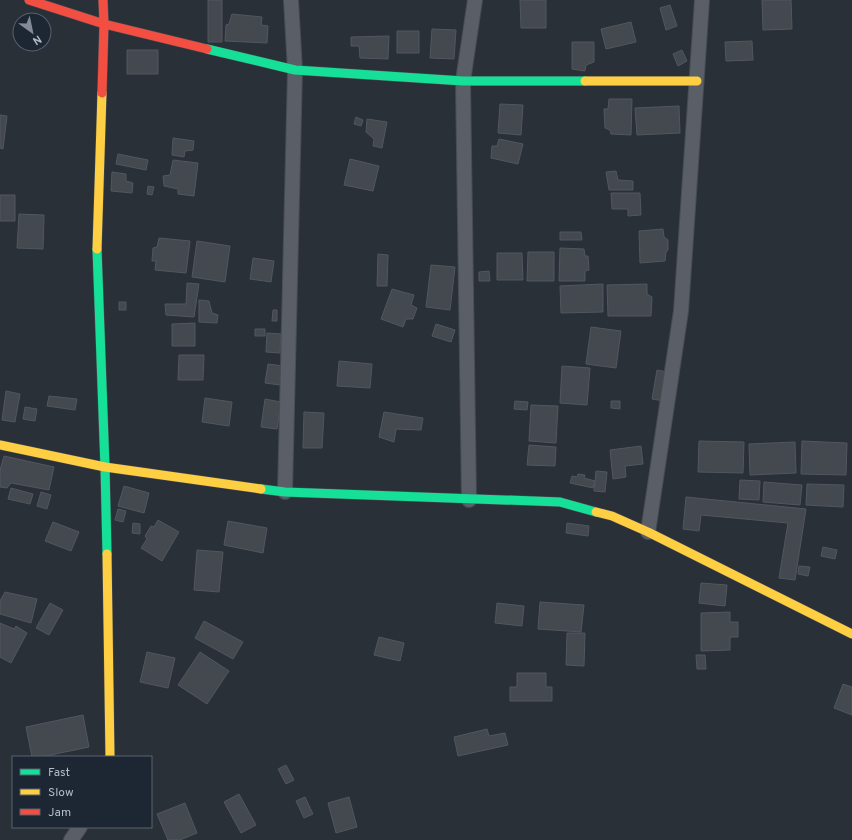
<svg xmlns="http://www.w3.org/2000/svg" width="852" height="840" font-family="Overpass,sans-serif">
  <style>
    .building { fill: #444950; stroke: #52575f }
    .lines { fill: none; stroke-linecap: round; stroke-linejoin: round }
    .street-casing { stroke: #484c53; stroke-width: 16 }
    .fast-casing { stroke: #484c53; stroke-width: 10 }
    .slow-casing { stroke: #484c53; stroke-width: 10 }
    .jam-casing { stroke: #484c53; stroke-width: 10 }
    .street { stroke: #5a5e66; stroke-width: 14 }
    .fast { stroke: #16e098; stroke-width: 9 }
    .slow { stroke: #ffcf43; stroke-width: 9 }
    .jam { stroke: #f24e42; stroke-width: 9 }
  </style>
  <rect width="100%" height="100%" fill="#2a3038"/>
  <!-- building -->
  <path class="building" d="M208,0H222V42H208Z
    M520,0H546V28H521Z
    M762,0H791L792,29L763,30Z
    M670,5L677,26L666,30L660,8Z
    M232,14L262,17L261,25L268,26L267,43L225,41L226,25L229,24Z
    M631,22L636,42L606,49L601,29Z
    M432,29L456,30L454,59L430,58Z
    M397,31H419V53H397Z
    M389,36L388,59L360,58L359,46H351V37Z
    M752,41L753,60L726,61L725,42Z
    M572,42H594V62L586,65L585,71L572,69Z
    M127,50H158V74H127Z
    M682,50L687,61L678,66L673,54Z
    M609,99H632L631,135L611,134L610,130L605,128L604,109H608Z
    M500,104L523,105L521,135L498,133Z
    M679,106L680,133L637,135L635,108Z
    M0,115L7,116L3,149L0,148Z
    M356,117L363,120L361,126L354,124Z
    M367,119L387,122L382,148L373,146L374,139L366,132Z
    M173,138L194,141L193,150L185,151L184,157L172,155Z
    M499,139L523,144L518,164L491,158L492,146H497Z
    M118,154L148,160L146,170L116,164Z
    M350,159L379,166L373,191L344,185Z
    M173,160L198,163L194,196L178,194V189L164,186L163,176L170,175Z
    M616,171L618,180L633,181V190H609L606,172Z
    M112,172L126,174V181L133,183L132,193L111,191Z
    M148,186L154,187L152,195L147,194Z
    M611,193H640L641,215L628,216V209H612Z
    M0,195H15V221H0Z
    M19,214L44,215L43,249L17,248Z
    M663,229L664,237L668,240V250L666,252L665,261L640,263L639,231Z
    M560,232H581L582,240H560Z
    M159,238L190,241L186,273L155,270L156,261H152L153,248L157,247Z
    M197,241L230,246L225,282L192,277Z
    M560,248L584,249L585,256H588L589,270L585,271V281H559Z
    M528,252H554V281H527Z
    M497,253H522L523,280H497Z
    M378,254L388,255L387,286H377Z
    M253,258L274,261L271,282L250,279Z
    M431,265L455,267L450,310L426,307Z
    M489,271L490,281H479V272Z
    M187,283L199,284L194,317L166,315L165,304H186Z
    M603,284V312L561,313L560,286Z
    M647,284V294L652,297L651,316H608L607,285Z
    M392,289L414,295L411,305L417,308L413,319H406L403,327L381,319Z
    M199,300L209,301L212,313L218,315L217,323L199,322Z
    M119,302H126V310H119Z
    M273,310H277V321H272Z
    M195,323V346H172V324Z
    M436,324L455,330L451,342L432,336Z
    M591,327L621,331L616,368L586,364Z
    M255,329H265V336H255Z
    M267,333L281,334L280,353L266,352Z
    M179,355H204L203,380H178Z
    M339,361L372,364L370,388L337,386Z
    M268,364L283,366L280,385L265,383Z
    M562,366L590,368L587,405L560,403Z
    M657,370L668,372L664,401L652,399Z
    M6,391L20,394L15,422L2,420Z
    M49,396L77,399L75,410L47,406Z
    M205,398L232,402L229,426L202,422Z
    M265,399L281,402L277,429L261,427Z
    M515,401L528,402L527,410L514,409Z
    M611,401H620V409L611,408Z
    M531,405L558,406L556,443L529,441Z
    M25,407L37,409L35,421L23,419Z
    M304,412L324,413L322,448H303Z
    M384,412L423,418L421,430L396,429L394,442L379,437Z
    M699,441L744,442L743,473L698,472Z
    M802,441L847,443L846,475L801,474Z
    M795,442L796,473L750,475L749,444Z
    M529,445L556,447L555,466L527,465Z
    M641,446L643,464L625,466L626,477L613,479L610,450Z
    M4,456L54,467L49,490L11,483L7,488L0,487V470Z
    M596,471L607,472L605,492L594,491Z
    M578,474L585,475L584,478L595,481L593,488L570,483L572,476L577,477Z
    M740,480L760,481L759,500L739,499Z
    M764,482L802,485L800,505L763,502Z
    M807,484L844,485L843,507L806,505Z
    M124,486L149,493L144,513L118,506Z
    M11,488L33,494L30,504L8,499Z
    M41,492L51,495L47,509L37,506Z
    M686,497L806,509L795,580L779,578L788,523L701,515L699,531L683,529Z
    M118,509L126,511L123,522L115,520Z
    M158,520L179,532L162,561L141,548L147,539L145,536L151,526L154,527Z
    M228,521L267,528L263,553L224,545Z
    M53,522L79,532L71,551L45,541Z
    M133,523L140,524V534L132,533Z
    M567,523L589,526L588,536L566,533Z
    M823,547L837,550L835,559L821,556Z
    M197,550L223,552L219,592L194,590Z
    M799,566L810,567L808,576L798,574Z
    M701,583L727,585L725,606L699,603Z
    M5,592L37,599L31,623L0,614V601Z
    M540,602L584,605L581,632L538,629Z
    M50,603L63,610L49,635L36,628Z
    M497,603L524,606L522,626L495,623Z
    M730,612V622H738V637H730V650L701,651V613Z
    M204,621L243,642L233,659L195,638Z
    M0,623L14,629L16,626L27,633L11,663L0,657Z
    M567,633H585L584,666L566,665Z
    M379,637L404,643L400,661L374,655Z
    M147,652L175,658L168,688L140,682Z
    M200,652L229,671L207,704L178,685Z
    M696,655H705L706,669H697Z
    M517,673H546V687H552V701H510V687H517Z
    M843,684L852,687V715L834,708Z
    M83,715L89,747L41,757H32L26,727Z
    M487,729L489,736L505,733L508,745L458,756L454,737Z
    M286,765L294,780L286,784L278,769Z
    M239,794L256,825L241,833L224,802Z
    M305,797L313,814L304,818L296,801Z
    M349,797L357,827L336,833L328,803Z
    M185,803L197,833L180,840H168L157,814Z"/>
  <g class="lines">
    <!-- street casing -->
    <g class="street-casing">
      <path id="street" d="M285,492L295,70L291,0
        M469,500L463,81L475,0
        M648,532L681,311L702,0
        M71,840L80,827"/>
    </g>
    <!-- fast casing -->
    <g class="fast-casing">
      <path id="fast" d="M207,49L295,70L463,81H585
        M97,249L105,467L107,554
        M261,489L285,492L560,502L596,512"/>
    </g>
    <!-- slow casing -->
    <g class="slow-casing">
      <path id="slow" d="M585,81H697
        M97,249L102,93
        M0,445L105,467L261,489
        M596,512L612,516L648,532L852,634
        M107,554L110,757"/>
    </g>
    <!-- jam casing -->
    <g class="jam-casing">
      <path id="jam" d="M29,0L104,24L207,49
        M102,93L104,24L103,0"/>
    </g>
    <!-- street -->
    <use href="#street" class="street"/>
    <!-- fast -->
    <use href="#fast" class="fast"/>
    <!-- slow -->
    <use href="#slow" class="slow"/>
    <!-- jam -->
    <use href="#jam" class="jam"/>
  </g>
  <!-- legend -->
  <rect x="12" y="756" width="140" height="72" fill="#1d2633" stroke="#59626f"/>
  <rect x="20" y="769" width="20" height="6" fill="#16e098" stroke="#59626f"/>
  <text x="48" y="776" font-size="12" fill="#b4bcc9">Fast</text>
  <rect x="20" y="789" width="20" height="6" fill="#ffcf43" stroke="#59626f"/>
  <text x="48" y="796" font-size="12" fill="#b4bcc9">Slow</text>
  <rect x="20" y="809" width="20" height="6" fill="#f24e42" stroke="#59626f"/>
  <text x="48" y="816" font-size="12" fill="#b4bcc9">Jam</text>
  <!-- north arrow -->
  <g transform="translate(32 32) rotate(147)"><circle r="19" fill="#1d2633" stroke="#59626f"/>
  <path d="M0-3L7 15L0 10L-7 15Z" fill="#848b96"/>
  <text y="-6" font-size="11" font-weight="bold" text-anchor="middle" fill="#b4bcc9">N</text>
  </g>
</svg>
